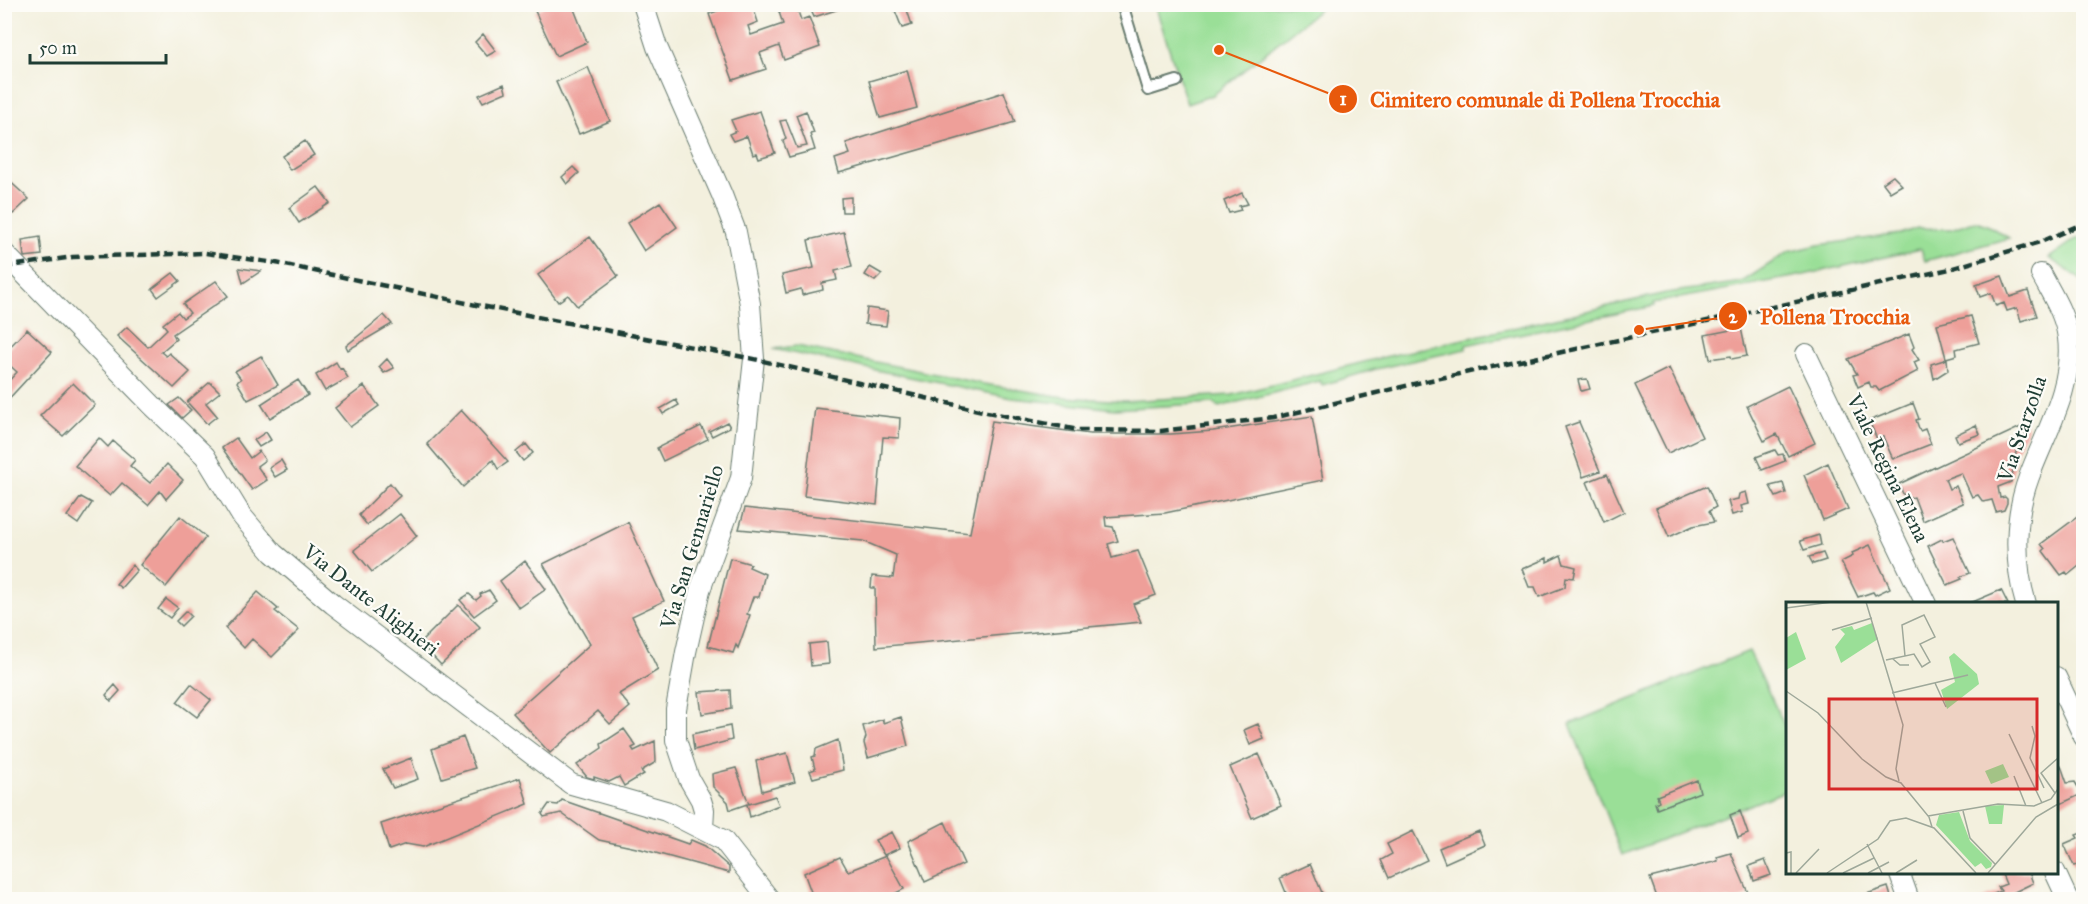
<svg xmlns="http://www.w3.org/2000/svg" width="2088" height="904" font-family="'IM FELL Great Primer',serif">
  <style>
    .green { fill: #9adf97; stroke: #5c8e66; stroke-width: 1.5 }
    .building { fill: #ee9f99 }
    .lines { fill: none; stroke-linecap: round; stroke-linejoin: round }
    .service-casing { stroke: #697c70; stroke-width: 14 }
    .minor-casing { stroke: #697c70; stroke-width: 22 }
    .service { stroke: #fff; stroke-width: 10 }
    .minor { stroke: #fff; stroke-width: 20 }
    .rail { stroke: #1f3d34; stroke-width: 4.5; stroke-dasharray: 9 4.5; stroke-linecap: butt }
    .labels { text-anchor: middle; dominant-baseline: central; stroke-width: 4.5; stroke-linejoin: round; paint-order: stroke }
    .street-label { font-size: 21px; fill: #1f3d34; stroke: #fdfcf7 }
    .inset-road { fill: none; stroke: #9ea89a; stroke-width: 1.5 }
    .view { fill: #d62828; fill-opacity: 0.15; stroke: #d62828; stroke-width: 3 }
    .inset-edge { fill: none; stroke: #1f3d34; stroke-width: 3 }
    .leader { fill: none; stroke: #e8590c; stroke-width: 2 }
    .callout-dot { fill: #e8590c; stroke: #fdfcf7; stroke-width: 2 }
    .mark-label { font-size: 18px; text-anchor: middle; font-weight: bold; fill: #fff }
    .callout-label { font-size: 22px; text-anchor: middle; font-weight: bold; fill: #e8590c; stroke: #fdfcf7; stroke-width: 4.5; stroke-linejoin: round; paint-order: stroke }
  </style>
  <rect width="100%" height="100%" fill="#fdfcf7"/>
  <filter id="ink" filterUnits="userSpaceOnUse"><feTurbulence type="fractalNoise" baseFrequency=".0167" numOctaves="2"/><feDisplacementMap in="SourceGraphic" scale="12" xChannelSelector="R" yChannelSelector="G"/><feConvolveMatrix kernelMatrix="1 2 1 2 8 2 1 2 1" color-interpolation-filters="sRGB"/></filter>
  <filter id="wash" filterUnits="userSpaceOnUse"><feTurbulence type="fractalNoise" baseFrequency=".008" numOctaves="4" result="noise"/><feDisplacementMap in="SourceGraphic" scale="24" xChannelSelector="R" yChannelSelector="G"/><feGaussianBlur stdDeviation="1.35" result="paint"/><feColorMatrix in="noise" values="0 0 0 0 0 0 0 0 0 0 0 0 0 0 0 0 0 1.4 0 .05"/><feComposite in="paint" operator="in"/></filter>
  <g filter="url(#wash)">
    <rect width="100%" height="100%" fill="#f3f0de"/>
    <!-- green -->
    <path class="green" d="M1155,5H1325L1213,95L1187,104Z
      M1976,221L1989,226L2009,238L1925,261L1921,249L1804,275L1653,303L1654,306L1466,345V349L1376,369L1322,385L1320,381L1219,407L1214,403L1115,409L1012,398L773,349L797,346L984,384L1064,397L1124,401L1232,395L1380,358L1666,293L1742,282L1788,252L1818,245L1901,234L1917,228L1951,229L1970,222Z
      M2076,239H2083V281L2049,258Z
      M1749,651L1788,733V790L1622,855L1570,724Z"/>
    <g id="blocks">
      <!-- building -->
      <path class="building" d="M549,4H572L587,42L556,56L535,11Z
        M736,4H741L742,7L752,4L758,22L748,26L751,35L783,24L779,12L796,6L801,20L809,17L820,47L784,60L779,46L760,53L766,69L733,80L709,14Z
        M823,4H852V5L814,17L810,8Z
        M896,4H905L912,25L902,28L894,8Z
        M483,34L496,51L487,56L475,42Z
        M588,67L610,121L579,134L556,82Z
        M907,70L917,108L880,118L869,81Z
        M504,84L506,92L483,102L479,95Z
        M1004,92L1015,122L839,173L835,159L850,154L846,143Z
        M760,111L775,153L759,158L757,153L753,154L747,136L733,141L729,134L736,131L731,120Z
        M806,111L814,133L810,134L815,150L789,157L783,141L786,139L780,121L786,120L797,148L807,146L796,115Z
        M305,141L314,155L290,170L282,156Z
        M573,167L579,173L567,184L562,177Z
        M4,176L29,199L13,214L4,206Z
        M1893,176L1902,185L1890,192L1883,183Z
        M318,187L330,203L299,223L289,208Z
        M1242,193L1248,204L1239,206L1241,210L1229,213L1224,201Z
        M851,197V212H842L841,198Z
        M660,202L677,227L644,251L627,223Z
        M844,232L852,267L835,271L837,280L822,283L823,290L802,295L801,289L786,293L782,275L814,268L808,240Z
        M40,237L42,255L24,257L22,240Z
        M590,237L618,276L577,306L568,295L558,302L538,275Z
        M870,267L882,274L875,281L865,275Z
        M239,268L261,271L243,283Z
        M173,273L180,281L158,297L152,289Z
        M2002,276L2010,297L2028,291L2037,316L2021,321L2017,308L2007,311L2004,303L1996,306L1991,293L1980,297L1976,285Z
        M216,281L228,296L173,334L176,339L161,352L166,356L169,353L190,372L174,388L117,336L127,327L148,347L167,329L163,324L178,312L183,318L190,313L183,304Z
        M867,308L888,311L886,326L865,324Z
        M384,315L392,324L348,350L346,346Z
        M1971,316L1979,343L1956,349L1957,355L1946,358L1937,324Z
        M1741,328L1747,356L1732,359L1731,356L1710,359L1705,335Z
        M27,329L52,352L4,404V386L17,372L4,360V353Z
        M1909,334L1914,347L1912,349L1919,360L1914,362L1918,371L1879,391L1876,387H1871L1869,382L1858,387L1853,375L1857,374L1848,359Z
        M261,356L278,385L248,400L237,382L241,379L235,371Z
        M387,359L394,368L384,373L379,367Z
        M1947,359L1948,370L1934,379L1931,364Z
        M336,362L340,369L342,368L348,378L325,391L316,375Z
        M1669,368L1702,437L1668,453L1635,385Z
        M1587,379L1590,389L1581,391L1578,380Z
        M298,380L308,395L270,418L261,404Z
        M210,382L220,392L206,403L217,416L207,424L187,402Z
        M73,383L95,405L63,436L40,416Z
        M364,386L379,406L350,427L335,408Z
        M1788,386L1815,443L1788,456L1777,434L1764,441L1747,406Z
        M179,398L191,410L182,418L169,405Z
        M676,400L679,405L663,414L660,409Z
        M1913,403L1919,419L1916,420L1920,431L1925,429L1931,444L1893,459L1883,437L1877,439L1869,421Z
        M815,408L900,418L899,438L883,437L877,505L804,496Z
        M461,410L508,462L498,469L493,460L463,487L427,444Z
        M1312,416L1323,480L1165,513L1105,517L1106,526L1113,527L1118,541L1108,544L1112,558L1138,551L1156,595L1133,604L1141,622L876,647L875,588H871L872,576L893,578L896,555L863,541L739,529L745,508L970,533L992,421L1090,434H1171L1213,431Z
        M727,422L730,427L712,436L709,431Z
        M1579,422L1600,471L1583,477L1565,427Z
        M2027,424L2028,429L2016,452L2011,482L1998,487L2000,498L2005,497L2007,499V503L2004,510L1996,512L1992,500L1983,502L1978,495L1972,497L1961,473L1945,479L1949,489L1956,486L1963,503L1923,521L1914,497L1905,499L1899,484Z
        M1976,425L1980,434L1958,442L1955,435Z
        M701,426L708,439L663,461L657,448Z
        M266,432L271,440L259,447L254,440Z
        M99,438L108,447L113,441L135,460L130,466L150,483L167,464L183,480L166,499L160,491L148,505L122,483L110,496L75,466Z
        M236,438L250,458L259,451L265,460L257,466L267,480L252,490L222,448Z
        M526,444L533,453L523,461L516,452Z
        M1775,450L1778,455L1783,454L1785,461L1762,470L1756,457Z
        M281,460L287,470L275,477L269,468Z
        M1828,463L1848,509L1823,520L1804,475Z
        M1607,474L1624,512L1604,522L1587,482Z
        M390,483L400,496L367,525L359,515Z
        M1783,483L1786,493L1776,497L1770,486Z
        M1707,486L1716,507L1709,511L1714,522L1693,526L1669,537L1656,508Z
        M1746,492L1749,504L1741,506L1743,512L1732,515L1728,501L1738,499L1739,494Z
        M81,497L92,503L78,524L67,516Z
        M2084,512V562L2068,575L2066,572L2061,575L2043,551L2045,549L2041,544Z
        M400,514L417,536L372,572L354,550Z
        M180,516L206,537L166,587L140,565Z
        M628,522L664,601L632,616L658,670L619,694L630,707L610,724L598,711L550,753L513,713L590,644L543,564Z
        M1819,535L1821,545L1804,550L1800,541Z
        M1953,537L1970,573L1960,577L1962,579L1947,585L1928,546L1942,539L1943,541Z
        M1870,545L1890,588L1875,595L1873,592L1858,597L1841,562L1853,556L1852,553Z
        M1823,553L1826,560L1813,564L1809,557Z
        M1561,555L1564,564L1576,567L1574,578L1566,577L1565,587L1539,597L1535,587H1529L1522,569L1547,558V562Z
        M730,558L751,564L749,567L765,574L759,597H753L747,614L750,615L738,648L736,645L733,653L708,646Z
        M525,561L546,589L519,608L500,581Z
        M132,565L137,570L121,588L116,584Z
        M489,590L496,600L474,616L460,600L469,594L476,600L481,596L480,594Z
        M2001,590L2008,604H1968Z
        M258,592L278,609L275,611L299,630L272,657L252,639L244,648L225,628Z
        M166,599L178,608L170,618L158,609Z
        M458,605L480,627L441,665L420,643Z
        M186,611L191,616L181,626L176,621Z
        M827,642L829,664L811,666L809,644Z
        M191,684L211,700L197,717L177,702Z
        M115,685L120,691L111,701L106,695Z
        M730,690L731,709L702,714L699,692Z
        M901,717L908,746L868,758L864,743L866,737L863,726L883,719V723Z
        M1258,724L1264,739L1250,745L1244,730Z
        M730,726L732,740L694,750L692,734Z
        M624,729L636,746L632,748L634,751L655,741L656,762L641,771L644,774L624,786L619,777L609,782L594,777V779L587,777L577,765L602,748L601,744Z
        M463,737L475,768L442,778L432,749Z
        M838,740L843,770L813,778L810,771L815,769L812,757L815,756L816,749Z
        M787,753L795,782L762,791L756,761Z
        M1259,754L1281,805L1252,818L1230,767Z
        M411,758L418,779L393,788L383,769Z
        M2061,766L2067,783L2075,782L2082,794L2056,806V769Z
        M736,768L749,804L775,796L779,805L750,817L747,804L730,810L728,802L713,787L712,774Z
        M520,778L528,804L423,847L406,844L389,850L381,824Z
        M1697,780L1700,792L1657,809L1655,803L1659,801L1657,796Z
        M562,800L688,844L691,840L705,846L729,867V873L641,849L599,840L561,813L544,817L542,814L549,804L558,805Z
        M1740,811L1748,834L1738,838L1730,815Z
        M945,822L964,864L925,882L908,841Z
        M1413,831L1427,860L1389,878L1381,860L1392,854L1387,844Z
        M1479,831L1485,845L1445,863L1439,848Z
        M892,832L900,848L884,855L875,840Z
        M2084,832V862L2074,866L2064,844L2078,838L2076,835Z
        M1731,853L1749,895L1738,900H1658L1650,878L1718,861L1717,857Z
        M886,856L904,889L882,900H814L804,873L840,857L848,871Z
        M1765,860L1771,875L1754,881L1749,866Z
        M1310,864L1325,900H1289L1280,878Z
        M2001,872H2029L2033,883L1998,900H1980L2001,891L1998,887L2006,884Z
        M1888,887L1892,900H1858L1857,897Z"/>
    </g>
  </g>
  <g filter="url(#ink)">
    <use href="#blocks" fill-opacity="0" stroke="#697c70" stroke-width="1.5"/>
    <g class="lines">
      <!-- service casing -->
      <g class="service-casing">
        <path id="service" d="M1122,4L1148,90L1177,81"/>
      </g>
      <!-- minor casing -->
      <g class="minor-casing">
        <path id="minor" d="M643,4L657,47L722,195L736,232L750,304L754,359L741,478L700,590L686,652L676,709V740L689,779L701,800L704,810L703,828
          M4,253L152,405L205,456L241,515L273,553L333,604L571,784L666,811L723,840L770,900
          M1806,354L1926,604
          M2026,604C2014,564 2014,517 2029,477C2045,433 2074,387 2068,338C2065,314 2052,295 2041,274
          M2056,677L2084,737
          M1899,872L1909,900
          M2055,872L2068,900"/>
      </g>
      <!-- service -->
      <use href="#service" class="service"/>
      <!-- minor -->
      <use href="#minor" class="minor"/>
      <!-- rail -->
      <path class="rail" d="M4,267L73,257L205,253L276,263L481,306L754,359L987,412L1078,430L1161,431L1273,418L1422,382L1950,269L2043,241L2084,223"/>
    </g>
  </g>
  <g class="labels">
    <!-- street labels -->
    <g class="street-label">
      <text transform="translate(2022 429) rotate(-71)">Via Starzolla</text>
      <text transform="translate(1888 468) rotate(64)">Viale Regina Elena</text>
      <text transform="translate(692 547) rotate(-73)">Via San Gennariello</text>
      <text transform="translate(371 600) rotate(38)">Via Dante Alighieri</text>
    </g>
  </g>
  <!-- overview -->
  <g transform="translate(1786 602)">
    <rect width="272" height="272" fill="#f3f0de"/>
    <path d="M86,21L92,37L55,61L49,45L59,32L54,27L66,24L68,28ZM10,30L20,57L0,68V36ZM168,51L191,72L193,82L161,107L155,88L169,80L163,55ZM217,162L223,175L205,182L199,169ZM218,203L216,222H203L199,204ZM173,210L184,239L206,261L205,265L200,267L195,261L189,265L150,223L153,213Z" fill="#9adf97"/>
    <path class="inset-road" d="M80,0L117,123L110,167L113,179M0,6L46,0M46,28L86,16M107,57L114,63H123M100,58L128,52L136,65L144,60L134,42L149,35L138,13L116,23L119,54M149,81L160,105M0,89L32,111L76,157L100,175L115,181L143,215L146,225M106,91L182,73M246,124L249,134L244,156L258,186M223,132L256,201M228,174L240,204M269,191L255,171L272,156M177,209L184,236L209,262M142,214L212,202L248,204L265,197L272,187M81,242L96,271M0,251L5,250V271M10,271L33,247M41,271L92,237L104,219L120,216L148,226L190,271M57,271L88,256M82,271L103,260M110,271L131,258M202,271L250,215L272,202"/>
    <path class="view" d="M43,97H251V187H43Z"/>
    <rect width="272" height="272" class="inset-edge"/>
  </g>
  <!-- callouts -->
  <path class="leader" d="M1219 50L1343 99M1639 330L1733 316"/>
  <g class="callout-dot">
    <circle cx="1219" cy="50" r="6"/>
    <circle cx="1639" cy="330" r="6"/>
    <circle cx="1343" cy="99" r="15"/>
    <circle cx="1733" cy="316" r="15"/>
  </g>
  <g class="mark-label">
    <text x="1343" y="105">1</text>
    <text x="1733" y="323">2</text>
  </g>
  <g class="callout-label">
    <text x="1545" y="107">Cimitero comunale di Pollena Trocchia</text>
    <text x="1835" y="324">Pollena Trocchia</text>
  </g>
  <!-- margin -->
  <rect width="2088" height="904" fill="none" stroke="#fdfcf7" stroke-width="24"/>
  <!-- scale -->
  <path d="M30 54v9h136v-9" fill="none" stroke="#1f3d34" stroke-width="3"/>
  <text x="39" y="54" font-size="18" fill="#1f3d34" stroke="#fdfcf7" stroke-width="4.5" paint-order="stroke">50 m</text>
</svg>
